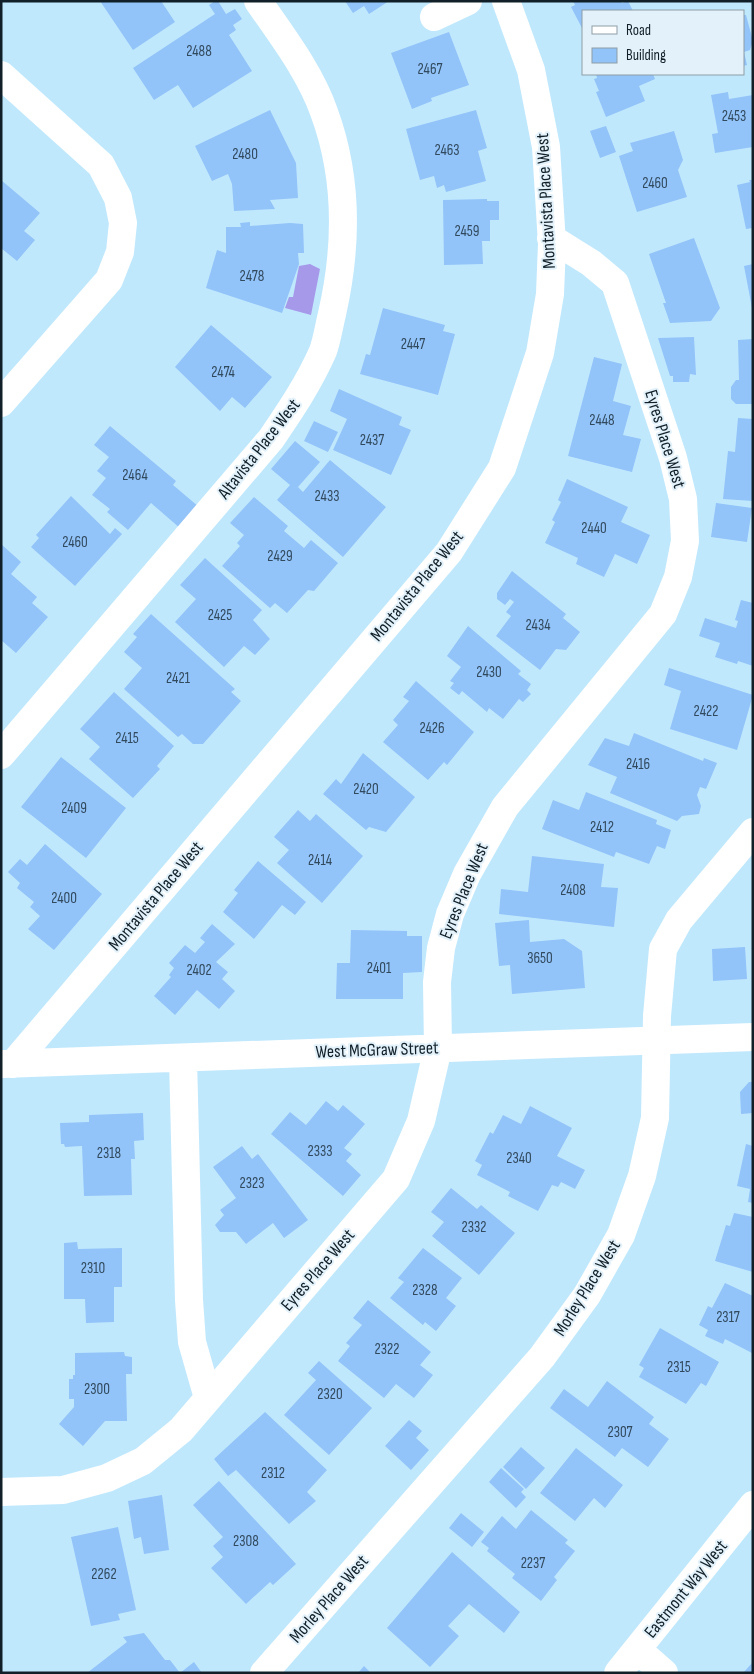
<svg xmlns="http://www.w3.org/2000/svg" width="754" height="1674" font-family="'Sofia Sans Condensed',sans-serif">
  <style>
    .water { fill: #a799ea }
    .building { fill: #92c3f9 }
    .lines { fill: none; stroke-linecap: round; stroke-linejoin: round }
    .minor { stroke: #fff; stroke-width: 28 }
    .labels { text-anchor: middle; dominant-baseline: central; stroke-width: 4; stroke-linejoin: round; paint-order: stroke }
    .number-label { font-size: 15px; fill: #31495c }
    .street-label { font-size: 18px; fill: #112028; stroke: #e2f1fa }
  </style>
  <rect width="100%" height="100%" fill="#c0e8fd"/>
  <!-- water -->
  <path class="water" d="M310,264L320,269L311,315L285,308L289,297H293L299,266Z"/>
  <!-- building -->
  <path class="building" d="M100,1H161L175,22L133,50Z
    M215,1H218L226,14L235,9L242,19L233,25L236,30L229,35L252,71L193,108L178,85L154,100L133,68L215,14L209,5Z
    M345,1H389L369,14L364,6L353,13Z
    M573,1H621L622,3L628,1L633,11H583V30L571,7L575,5Z
    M743,15H746L753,41L750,50L744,52L747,65L743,66Z
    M449,32L469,85L431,98L432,101L412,109L391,53Z
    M596,74H653L655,79L639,86L645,101L606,117L596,92L599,91L594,79L597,78Z
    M728,92L729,99L753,95V147L715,153L712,134L718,133L711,95Z
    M270,110L296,163L298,198L270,200L275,209L234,211L232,184L228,174L212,181L195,146Z
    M476,110L487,148L478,151L486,181L446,192L444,185L437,188L434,176L420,180L406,129Z
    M606,126L616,152L600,158L590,131Z
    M674,131L683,160L678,170L687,197L637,212L619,156L633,151L630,143Z
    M1,180L40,213L24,231L35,240L17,261L1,248Z
    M749,180H753V228L746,229L737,185L750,182Z
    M487,199V201H499V220H490V241H482L483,264L444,265L443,200Z
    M250,222V226L290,223L303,224L304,253H298L299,264L282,313L206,288L217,250L226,253V227H241L240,223Z
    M694,238L720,308L711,321L670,323L663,303H666L649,254Z
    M753,264V308H752L744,266Z
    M383,308L445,325L443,331L455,334L438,395L360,374L366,354L370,355Z
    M211,325L272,377L245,408L232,397L220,411L175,367Z
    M694,337L696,375L690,374L689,382H673V376H670L658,338Z
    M753,339V404H736L731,399V387L736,380H739L738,340Z
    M594,357L622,364L613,401L631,406L623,435L641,439L632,472L568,456Z
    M339,389L402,417L399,425L411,430L391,475L333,450L347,419L330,411Z
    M738,418L753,419V501L723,499L728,451L735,452Z
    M314,421L338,432L328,452L304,441Z
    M110,426L176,481L173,485L199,507L181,529L151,503L128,530L107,512L110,509L92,495L106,478L97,471L109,457L94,445Z
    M295,441L320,462L298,487L303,492L330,460L386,507L343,557L277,500L290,485L271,469Z
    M567,479L628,507L621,522L650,535L637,564L615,554L604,577L576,564L578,558L545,543L555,522L552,520L561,502L558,500Z
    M71,496L110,534L115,528L122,534L75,586L31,547L39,538L36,535Z
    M254,497L288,526L284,531L304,548L311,540L338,563L314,591L308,590L287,613L275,603L270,608L222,566L240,546L237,543L244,535L230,523Z
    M716,503L752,508L747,542L711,537Z
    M1,544L21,562L11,574L37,597L32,603L48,617L16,653L1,640Z
    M205,558L262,610L253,620L270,639L255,655L244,646L224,667L175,622L196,599L180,585Z
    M512,571L566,614L563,618L580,632L566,650L556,649L540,670L496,636L511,616L506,612L514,602L510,599L505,605L497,599V593Z
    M741,600L753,603V666L738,661L737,664L715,657L720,643L699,636L705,618L736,628L738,621L735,620Z
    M151,614L235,689L231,692L241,701L203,744H193L182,734L178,737L124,689L142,668L124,652L137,637L133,634Z
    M468,626L521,671L518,674L531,684L527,690L531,694L523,702L519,699L503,719L489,708L487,712L462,691L459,695L450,688L454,683L450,681L461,667L447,656Z
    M669,668L753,695L737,750L670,729L681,691L664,685Z
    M416,681L474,732L447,765L444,762L428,780L383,742L398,725L393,720L409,701L403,697Z
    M114,692L174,746L157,766L160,769L133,798L89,759L100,747L80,729Z
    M634,733L703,761L704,758L717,763L706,789L700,787L697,795L701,806L699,814L682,816L677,821L610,793L617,777L588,765L605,738L629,746Z
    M363,753L415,797L386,832L369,827L366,830L323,794L336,779L341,784Z
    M61,757L126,808L86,858L21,807Z
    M586,792L657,820L656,824L671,830L665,849L657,846L649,864L616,852L614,857L542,829L553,800L579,810Z
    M298,810L310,821L316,814L363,856L322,903L277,863L289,850L274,837Z
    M45,844L102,894L54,950L28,929L40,916L30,907L34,902L17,888L20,883L8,872L20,859L27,865Z
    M532,856L604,864L601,887L618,888L614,927L499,914L501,889L528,892Z
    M258,861L306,902L295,915L282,905L254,939L223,912L238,893L234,890Z
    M529,920L530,942L564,939L582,951L585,988L512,994L510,965L499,966L495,923Z
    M212,924L235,944L216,962L228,972L222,979L235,991L219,1009L197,990L175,1015L154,996L171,977L169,975L174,968L169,963L185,945L195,953L205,942L200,938Z
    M351,930L407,931V936H422V972L403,973V999H336L337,963H350Z
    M745,947L747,979L713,981L712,949Z
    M749,1082H753V1113L741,1114L740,1092Z
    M326,1101L338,1111L343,1105L365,1124L344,1148L352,1154L346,1161L361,1175L343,1196L271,1134L290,1112L306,1125Z
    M530,1106L572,1128L557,1156L585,1170L575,1189L561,1182L558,1187L552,1185L538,1211L508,1196L510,1192L477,1175L482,1165L475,1161L490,1132L493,1134L503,1115L521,1124Z
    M143,1113L144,1140L134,1141L135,1159H131L132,1195L84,1196L82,1146L65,1147L64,1144H61L60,1123L89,1122V1115Z
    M746,1144L753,1146V1203L748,1202L750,1189L737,1186Z
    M242,1146L252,1159L258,1154L308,1220L284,1238L273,1223L246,1244L236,1232H220L215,1225L224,1215L220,1210L236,1198L213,1167Z
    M451,1188L477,1209L481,1205L515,1233L479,1275L432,1236L444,1222L431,1212Z
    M734,1213L753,1217V1272L715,1261L726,1225L730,1226Z
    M77,1242L78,1249L122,1248V1287H114V1322L86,1323L85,1299H64V1243Z
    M423,1248L462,1278L446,1298L456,1306L436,1331L425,1322L423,1325L390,1298L404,1282L398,1278Z
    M725,1283L753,1296L752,1353L725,1339L723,1344L705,1336L708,1330L699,1325L708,1306L712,1308Z
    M368,1300L431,1352L420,1365L433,1375L414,1398L396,1384L384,1398L338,1361L350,1346L346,1343L362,1325L353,1318Z
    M660,1328L719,1362L706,1386L701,1383L686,1404L639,1377L644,1368L639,1365Z
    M124,1352L125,1356L132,1357V1374H126L127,1421H105L83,1446L59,1424L74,1407V1399H69V1379H73V1375H75V1353Z
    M319,1361L372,1408L329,1455L284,1415L316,1380L308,1373Z
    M607,1381L654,1417L649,1424L669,1439L648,1467L622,1448L615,1457L550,1408L564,1389L588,1407Z
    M265,1412L327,1470L307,1492L316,1501L289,1524L236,1470L228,1476L214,1459Z
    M409,1420L422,1431L416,1438L429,1450L411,1470L385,1446Z
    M521,1447L545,1468L526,1489L503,1467Z
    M576,1448L623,1485L605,1508L594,1498L575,1521L540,1493Z
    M501,1468L524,1489L521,1492L526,1497L516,1508L489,1482Z
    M219,1481L296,1564L273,1585L270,1582L246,1604L211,1568L223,1557L213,1546L223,1537L193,1505Z
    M162,1495L169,1550L144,1554L141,1537L134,1539L128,1501Z
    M531,1510L568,1540L565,1543L575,1551L554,1577L557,1580L541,1601L512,1578L515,1574L487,1551L489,1548L481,1542L502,1516L516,1529Z
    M461,1513L484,1532L472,1547L449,1528Z
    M118,1527L136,1610L118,1614L120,1620L91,1626L71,1537Z
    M452,1552L520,1612L504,1633L469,1604L448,1626L459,1636L430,1667L387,1628Z
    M144,1633L165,1660H170L180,1673H87L127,1642L123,1637Z
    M194,1662L202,1673H180Z
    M753,1662V1673H743Z
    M364,1666L371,1673H358Z"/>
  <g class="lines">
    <!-- minor -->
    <path class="minor" d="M434,17L468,1
      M1,75L101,165L118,198L123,223L120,252L109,280L1,403
      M1,755L271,439C290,411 309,383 323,351C327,340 329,326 332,314C347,248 348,177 324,112C310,72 282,36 258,1
      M183,1058L189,1300L192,1342L208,1398
      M2,1064L753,1037
      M13,1064L449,552L502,468L540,353L550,294L552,244L546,147L531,70L506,1
      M1,1492L63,1490L107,1478L143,1461L181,1430L396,1179L421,1121L438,1048L437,982L441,948L450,914L467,874L505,807L663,614L678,577L685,541L683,499L673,458L615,283L591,263L551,238
      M638,1650L664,1673
      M264,1673L542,1357L587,1295L621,1235L642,1176L655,1118L657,1016L663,949L679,920L753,832
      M618,1673L753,1505"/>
  </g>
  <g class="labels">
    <!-- number labels -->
    <g class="number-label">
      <text x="199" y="51">2488</text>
      <text x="430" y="69">2467</text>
      <text x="734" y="116">2453</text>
      <text x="447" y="150">2463</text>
      <text x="245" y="154">2480</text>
      <text x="655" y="183">2460</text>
      <text x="467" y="231">2459</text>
      <text x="252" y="276">2478</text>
      <text x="413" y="344">2447</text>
      <text x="223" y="372">2474</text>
      <text x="602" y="420">2448</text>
      <text x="372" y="440">2437</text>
      <text x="135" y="475">2464</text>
      <text x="327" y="496">2433</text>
      <text x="594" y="528">2440</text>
      <text x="75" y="542">2460</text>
      <text x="280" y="556">2429</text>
      <text x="220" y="615">2425</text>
      <text x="538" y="625">2434</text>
      <text x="489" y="672">2430</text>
      <text x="178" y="678">2421</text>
      <text x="706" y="711">2422</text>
      <text x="432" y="728">2426</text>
      <text x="127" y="738">2415</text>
      <text x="638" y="764">2416</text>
      <text x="366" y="789">2420</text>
      <text x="74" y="808">2409</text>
      <text x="602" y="827">2412</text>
      <text x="320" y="860">2414</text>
      <text x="573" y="890">2408</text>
      <text x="64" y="898">2400</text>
      <text x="540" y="958">3650</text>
      <text x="379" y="968">2401</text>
      <text x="199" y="970">2402</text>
      <text x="320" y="1151">2333</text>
      <text x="109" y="1153">2318</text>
      <text x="519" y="1158">2340</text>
      <text x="252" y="1183">2323</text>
      <text x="474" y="1227">2332</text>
      <text x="93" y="1268">2310</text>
      <text x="425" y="1290">2328</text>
      <text x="728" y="1317">2317</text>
      <text x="387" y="1349">2322</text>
      <text x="679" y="1367">2315</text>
      <text x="97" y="1389">2300</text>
      <text x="330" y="1394">2320</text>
      <text x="620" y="1432">2307</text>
      <text x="273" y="1473">2312</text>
      <text x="246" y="1541">2308</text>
      <text x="533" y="1563">2237</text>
      <text x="104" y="1574">2262</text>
    </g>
    <!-- street labels -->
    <g class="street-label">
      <text transform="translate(546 201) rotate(-93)">Montavista Place West</text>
      <text transform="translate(665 439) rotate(73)">Eyres Place West</text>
      <text transform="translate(259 449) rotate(-52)">Altavista Place West</text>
      <text transform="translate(417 586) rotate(-51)">Montavista Place West</text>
      <text transform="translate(464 891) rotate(-68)">Eyres Place West</text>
      <text transform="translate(156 896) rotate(-50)">Montavista Place West</text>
      <text transform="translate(377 1050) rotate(-2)">West McGraw Street</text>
      <text transform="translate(318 1270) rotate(-49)">Eyres Place West</text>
      <text transform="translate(587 1288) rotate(-58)">Morley Place West</text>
      <text transform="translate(686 1589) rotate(-51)">Eastmont Way West</text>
      <text transform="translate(329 1599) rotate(-49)">Morley Place West</text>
    </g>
  </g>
  <!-- border -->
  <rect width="754" height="1674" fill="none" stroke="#112028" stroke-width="5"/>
  <!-- legend -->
  <rect x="582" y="10" width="162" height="65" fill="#e2f1fa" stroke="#8e9da6"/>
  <rect x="592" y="26" width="25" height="8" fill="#ffffff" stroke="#8e9da6"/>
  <text x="626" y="35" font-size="15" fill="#112028">Road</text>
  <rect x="592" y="48" width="25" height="15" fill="#92c3f9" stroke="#8e9da6"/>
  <text x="626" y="60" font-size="15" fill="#112028">Building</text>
</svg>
